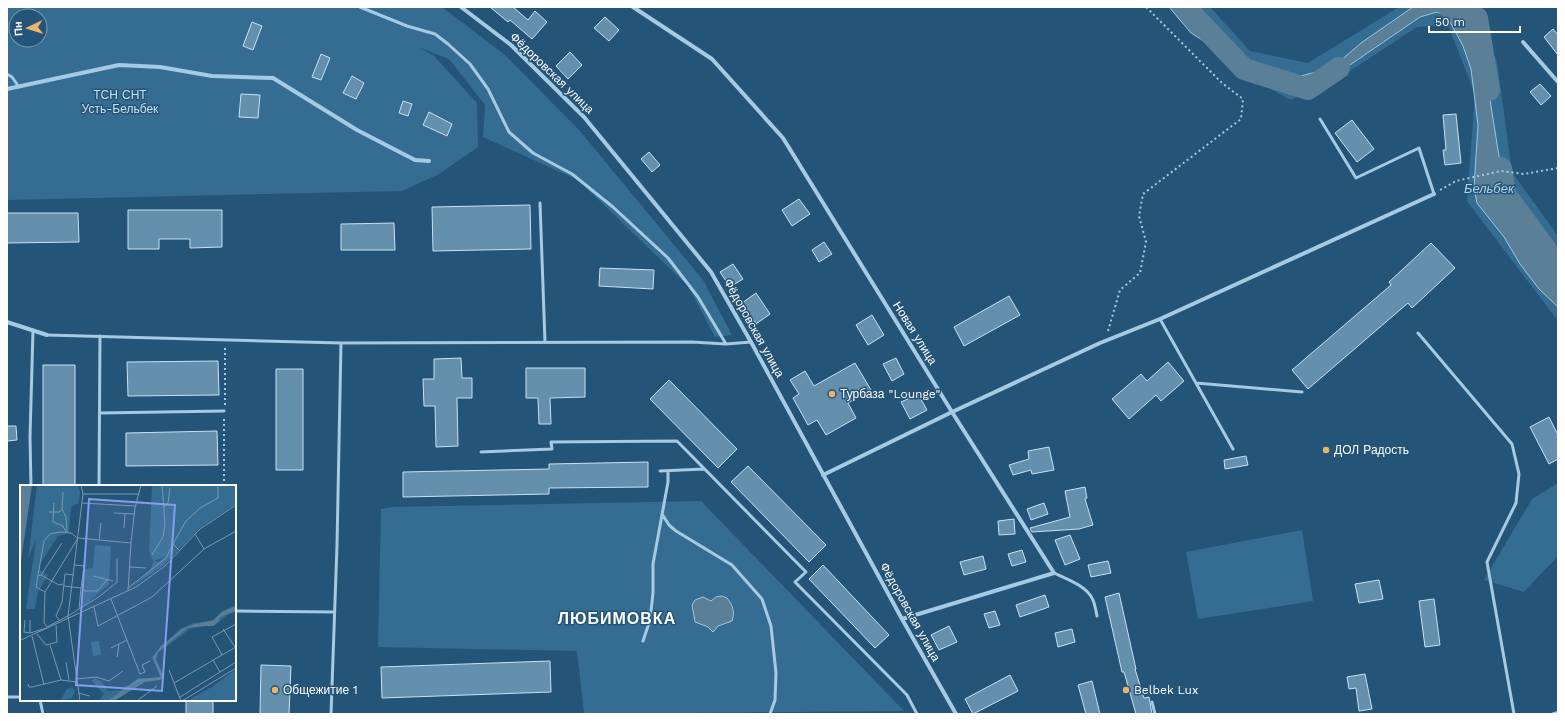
<svg xmlns="http://www.w3.org/2000/svg" width="1565" height="721" font-family="'Work Sans',sans-serif">
  <style>
    .green { fill: #356d92; fill-rule: evenodd }
    .water { fill: #5b7f97; stroke: #9ac7e3 }
    .lines { fill: none; stroke-linecap: round; stroke-linejoin: round }
    .river { stroke: #5b7f97; stroke-width: 22 }
    .building { fill: #6590ad; stroke: #c8e1f2 }
    .path { stroke: #a5cae3; stroke-width: 2; stroke-dasharray: 2 3; stroke-linecap: butt }
    .service { stroke: #a5cae3; stroke-width: 3 }
    .minor { stroke: #a5cae3; stroke-width: 4 }
    .poi-dot { fill: #ecb46a; stroke: #245477; stroke-width: 1.5 }
    .labels { text-anchor: middle; dominant-baseline: central; stroke-width: 3; stroke-linejoin: round; paint-order: stroke }
    .street-label { font-size: 12px; fill: #fff; stroke: #245477 }
    .park-label { font-size: 12px; fill: #c8e1f2; stroke: #245477 }
    .poi-label { font-size: 12px; fill: #fff; stroke: #245477; text-anchor: start }
    .water-label { font-size: 13px; font-style: italic; fill: #b0d4eb; stroke: #245477 }
    .district-label { font-size: 16px; font-weight: bold; letter-spacing: 1px; fill: #fff; stroke: #245477 }
    .inset-river { fill: none; stroke: #5b7f97; stroke-width: 2 }
    .inset-road { fill: none; stroke: #7c98ad; stroke-width: 1 }
    .view { fill: #839eea; fill-opacity: 0.15; stroke: #839eea; stroke-width: 2 }
    .inset-edge { fill: none; stroke: #fff; stroke-width: 2 }
  </style>
  <rect width="100%" height="100%" fill="#245477"/>
  <!-- green -->
  <path class="green" d="M7,7H442L505,55L580,131L703,280L732,335L715,337L688,286L578,180L483,137L485,105L449,59L418,47L434,56L477,103L478,147L439,174L402,191L7,200ZM16,16H40V40H16Z
    M1175,7H1210L1250,51L1308,63L1399,7H1469L1497,61L1512,172L1558,236V321L1467,201L1475,94L1448,25L1417,27L1330,84L1290,100L1255,80Z
    M1558,483V556L1524,592L1484,580L1532,499Z
    M701,501L904,711L584,714L577,651L378,647L381,509L393,507Z
    M1302,530L1313,601L1198,619L1186,552Z"/>
  <!-- water -->
  <path class="water" d="M1169,7H1186L1238,55L1273,72L1293,78L1316,72L1339,62L1361,43L1413,7H1461L1466,14L1477,18L1505,194L1558,266V307L1539,289L1520,264L1504,237L1477,203L1474,188L1478,125L1471,69L1463,46L1448,18L1437,12L1420,17L1325,82L1288,92L1271,84L1191,33Z
    M722,596L727,598C733,605 735,612 732,621L718,626L713,632L708,627L695,622L692,605L695,600L703,597L711,601L716,597Z"/>
  <g class="lines">
    <!-- river -->
    <path class="river" d="M1185,7L1244,69L1308,89L1339,68
      M1448,7L1477,18L1489,90
      M1501,168L1505,194L1558,266"/>
  </g>
  <!-- building -->
  <path class="building" d="M490,7H513L528,20L535,11L547,22L532,39L510,20L508,22Z
    M605,17L619,30L609,41L594,28Z
    M252,22L262,26L253,50L243,46Z
    M1553,29L1558,35V55L1544,37Z
    M570,52L582,65L568,79L556,66Z
    M321,54L330,58L321,80L312,77Z
    M352,76L364,83L356,99L343,93Z
    M1540,84L1551,96L1541,105L1530,92Z
    M241,94L260,95L258,118L239,117Z
    M403,101L412,104L408,116L399,113Z
    M429,112L452,124L447,136L423,125Z
    M1456,114L1461,163L1445,165L1443,150H1446L1443,115Z
    M1352,120L1374,149L1357,162L1335,133Z
    M649,152L660,165L652,172L641,159Z
    M799,199L810,214L792,226L782,210Z
    M530,205L531,249L433,251L432,207Z
    M128,210H222V247L190,248V239H159V249H128Z
    M7,213H78L79,242L7,243Z
    M394,223L395,250H341V224Z
    M824,242L832,254L819,262L812,250Z
    M1431,243L1455,268L1412,308L1408,303L1308,389L1292,370L1391,285L1389,282Z
    M733,264L743,279L730,287L720,272Z
    M600,268L654,270L653,289L599,286Z
    M756,293L770,314L756,324L742,303Z
    M1009,296L1020,315L964,346L954,327Z
    M872,315L884,335L868,345L856,325Z
    M461,358L462,378H472V398H457L458,446L436,447L435,406H424L423,379H434V359Z
    M896,358L904,374L892,381L883,364Z
    M218,361L219,395L128,396L127,362Z
    M1168,362L1184,381L1161,401L1156,395L1129,419L1112,399L1141,374L1147,381Z
    M855,363L871,390L848,403L856,418L826,435L817,420L808,425L793,398L799,394L790,380L805,371L814,386Z
    M43,365H75V486H43Z
    M526,368H585V397L550,398L551,424H539L538,398H526Z
    M276,369H303V470H276Z
    M669,380L737,449L718,468L650,399Z
    M918,394L927,410L910,419L901,402Z
    M1549,417L1558,435V459L1549,464L1530,427Z
    M7,426H16L17,440L7,441Z
    M217,431L218,465L126,466V433Z
    M1049,447L1054,470L1032,474L1031,470L1013,475L1009,465L1029,459L1028,451Z
    M1246,456L1248,465L1225,469L1224,460Z
    M648,462V487L549,488V494L403,497V472L549,469V464Z
    M748,466L826,545L809,562L731,482Z
    M1085,487L1087,498L1085,499L1093,525L1079,529L1032,532L1030,528L1070,517L1065,491Z
    M1044,503L1048,514L1031,520L1027,509Z
    M1014,519L1015,534L999,535L998,521Z
    M1070,535L1080,559L1065,565L1055,540Z
    M1022,550L1026,562L1012,566L1008,554Z
    M983,556L986,569L964,575L960,562Z
    M1108,561L1111,573L1091,577L1088,565Z
    M823,565L889,635L875,648L809,579Z
    M1379,580L1383,599L1359,603L1355,584Z
    M1119,593L1136,669H1135L1144,698L1149,697L1152,714H1136L1124,672H1122L1105,597Z
    M1045,595L1049,607L1020,617L1016,605Z
    M1434,599L1440,645L1425,647L1419,601Z
    M995,611L1000,625L989,628L984,614Z
    M949,626L957,642L939,650L931,635Z
    M1072,629L1075,642L1058,647L1055,633Z
    M550,661L551,692L382,698L381,667Z
    M261,665L291,666L289,714H260Z
    M1365,674L1372,709L1359,711L1356,688L1349,689L1347,677Z
    M1010,675L1018,691L973,714L965,699Z
    M1092,681L1100,714H1086L1078,685Z
    M186,700H213V714H186Z"/>
  <g class="lines">
    <!-- path -->
    <path class="path" d="M1440,190L1456,181L1501,171L1524,174L1558,168
      M1108,331L1120,290L1140,273L1146,242L1139,216L1143,194L1241,119L1243,99L1222,83L1146,7
      M225,405V347
      M224,486V417"/>
    <!-- service -->
    <path class="service" d="M360,7L407,26L435,34L448,44L470,64L488,89L509,132L533,153L572,174L613,207L668,258L698,297L726,344
      M7,74L12,77L19,87
      M1320,119L1356,178L1419,148L1434,194
      M540,203L545,342
      M1160,319L1233,449
      M1418,333L1512,444L1519,474L1516,503L1487,562L1514,714
      M47,335L341,343
      M1196,383L1302,392
      M100,413L224,411
      M481,452L552,449L551,442L677,441L806,572L795,582L907,695L917,714
      M660,471L704,469
      M31,486L30,437L33,330
      M99,486L100,336
      M662,514L669,525L676,531L732,565L762,599L771,626L776,673L775,700L770,714
      M1054,573C1067,579 1087,586 1093,600C1095,605 1096,611 1097,616
      M235,611L335,612
      M643,641L650,620L653,593V564L668,482V471
      M7,697H21
      M40,700L43,714
      M1152,702L1155,714
      M331,714L337,545L341,343L692,342L726,344L751,342"/>
    <!-- minor -->
    <path class="minor" d="M461,7L511,45L584,117L711,272L751,342L902,619L956,714
      M633,7L712,59L783,138L952,412L1054,573L902,619
      M1523,42L1558,82
      M7,89L119,65L160,67L212,76L273,78L357,130L415,160L429,161
      M7,322L47,335
      M823,475L952,412L1100,343L1160,319L1434,194
      M1554,714L1558,713"/>
  </g>
  <!-- markers -->
  <g class="poi-dot">
    <circle cx="832" cy="394" r="4"/>
    <circle cx="1326" cy="450" r="4"/>
    <circle cx="275" cy="690" r="4"/>
    <circle cx="1126" cy="690" r="4"/>
  </g>
  <g class="labels">
    <!-- street labels -->
    <g class="street-label">
      <text transform="translate(552 73) rotate(44)">Фёдоровская улица</text>
      <text transform="translate(754 328) rotate(61)">Фёдоровская улица</text>
      <text transform="translate(915 333) rotate(58)">Новая улица</text>
      <text transform="translate(910 612) rotate(61)">Фёдоровская улица</text>
    </g>
    <!-- park labels -->
    <g class="park-label">
      <text x="120" y="95">ТСН СНТ<tspan x="120" dy="14">Усть-Бельбек</tspan></text>
    </g>
    <!-- poi labels -->
    <g class="poi-label">
      <text x="840" y="394">Турбаза "Lounge"</text>
      <text x="1334" y="450">ДОЛ Радость</text>
      <text x="283" y="690">Общежитие 1</text>
      <text x="1134" y="690">Belbek Lux</text>
    </g>
    <!-- water labels -->
    <g class="water-label">
      <text x="1489" y="188">Бельбек</text>
    </g>
    <!-- district labels -->
    <g class="district-label">
      <text x="617" y="618">ЛЮБИМОВКА</text>
    </g>
  </g>
  <!-- overview -->
  <g transform="translate(20 485)">
    <rect width="216" height="216" fill="#245477"/>
    <path d="M17,0H58L60,7L59,18L51,22L49,48L38,51L20,79V85L28,90L18,107L15,124H6L16,55L8,74ZM132,0H216V19L181,42L144,80L109,104L129,87L134,76L138,77L145,72L133,76L129,66ZM75,60L91,61L89,99L63,122L65,84L73,83ZM216,120V127L207,130L195,140L171,143L138,168L136,175L144,190L143,194L122,198L93,216H79L84,209L72,196L74,192L83,198L88,206L100,205L119,193L131,195L140,192L132,172L160,144L173,138L192,136L202,126ZM79,156L81,170L73,171L71,157ZM216,184V216H167L193,201ZM52,202L55,206L52,213L40,216L47,204Z" fill="#356d92"/>
    <path d="M0,0H12L0,83ZM216,121V124L204,128L193,140L167,143L138,167L135,173L143,191L140,195L119,197L92,216H88L118,194L141,192L133,172L141,161L162,144L175,139L194,135L202,127Z" fill="#5b7f97"/>
    <path class="inset-river" d="M202,130L216,124M181,140H193L199,134M92,216L123,197"/>
    <path class="inset-road" d="M43,7L42,24L46,32L47,47M63,9H119M34,18L33,37L43,41L46,47M62,18L115,21M144,22L148,18L150,3M29,27H39L42,25M94,28L114,29M104,43L105,29M175,49L184,64M79,55L81,38M111,58L115,23L121,0M159,65L153,59L166,36L180,23L198,13V0M132,70L143,52L145,39L142,0M97,73V97L80,111L48,131L27,142L24,138L25,107L58,53L111,58L108,106M55,80L64,81L61,103M110,82L126,83M21,90L39,100L43,99M18,91L21,90L42,58M73,91L93,96M44,101L61,103L59,124M108,103L146,73L153,59M62,104L65,106H77L88,94M25,107L16,102L24,56L30,49L40,47L51,48L57,53M91,114L120,189L125,187L122,180L130,176M74,122L78,141L132,112L184,64L216,46M5,135L4,147L10,148V135M40,136L36,131L42,117L45,89L54,90M216,139L192,152L202,170L216,162M203,144L215,162M10,148L27,143M17,149L26,160L37,157L36,140M12,151L24,200M1,155L116,102L145,81L180,44L216,20M30,160L41,195M91,163L107,155M97,172L99,159M193,175L200,187M46,177L49,195M149,185L161,216M57,194L76,192L89,196L103,186M154,198L202,170M8,199L9,202H12L41,195L57,197M58,208L70,211M160,212L216,177M60,216L48,131L63,9L61,0M117,216L137,201M162,216L216,183"/>
    <path class="view" d="M69,14L155,20L142,206L56,200Z"/>
    <rect width="216" height="216" class="inset-edge"/>
  </g>
  <!-- border -->
  <rect width="1565" height="721" fill="none" stroke="#ffffff" stroke-width="16"/>
  <!-- north arrow -->
  <g transform="translate(28 28) rotate(266)"><circle r="19" fill="#245477" stroke="#7c98ad"/>
  <path d="M0-3L7 15L0 10L-7 15Z" fill="#ecb46a"/>
  <text y="-6" font-size="11" font-weight="bold" text-anchor="middle" fill="#ffffff">Пн</text>
  </g>
  <!-- scale -->
  <path d="M1429 26v6h91v-6" fill="none" stroke="#ffffff" stroke-width="2"/>
  <text x="1435" y="26" font-size="12" fill="#ffffff" stroke="#245477" stroke-width="3" paint-order="stroke">50 m</text>
</svg>
